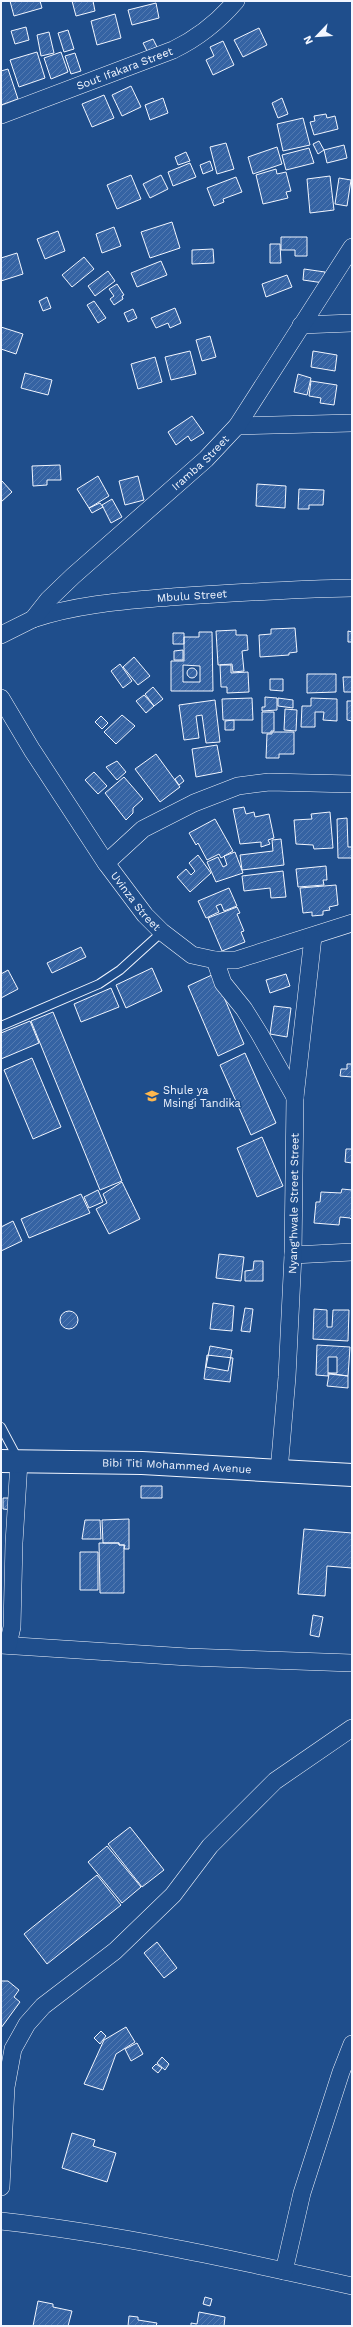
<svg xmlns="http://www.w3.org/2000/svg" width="353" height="2327" font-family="'Work Sans',sans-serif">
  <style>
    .building { fill: url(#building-hatch); stroke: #f2f6ff; fill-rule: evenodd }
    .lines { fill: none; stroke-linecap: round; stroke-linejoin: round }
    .lane-casing { stroke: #f2f6ff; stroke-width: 10 }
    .street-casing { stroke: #f2f6ff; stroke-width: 18 }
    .secondary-casing { stroke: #f2f6ff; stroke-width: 24 }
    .lane { stroke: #1f4e8c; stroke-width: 8 }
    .street { stroke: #1f4e8c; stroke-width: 17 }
    .secondary { stroke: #1f4e8c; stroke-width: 22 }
    .labels { text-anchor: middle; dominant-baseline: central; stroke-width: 3; stroke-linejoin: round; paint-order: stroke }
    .street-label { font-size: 11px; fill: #f2f6ff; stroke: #1f4e8c }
    .poi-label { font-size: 11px; fill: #f2f6ff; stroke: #1f4e8c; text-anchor: start }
  </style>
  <defs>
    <pattern id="building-hatch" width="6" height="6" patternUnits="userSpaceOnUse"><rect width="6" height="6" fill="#3563a3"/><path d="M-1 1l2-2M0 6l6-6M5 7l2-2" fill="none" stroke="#537ab1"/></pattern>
  </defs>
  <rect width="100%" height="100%" fill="#1f4e8c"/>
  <!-- building -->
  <path class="building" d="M10,1H40L42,8L14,16Z
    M72,1H93L95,11L76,16Z
    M156,3L159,18L132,25L128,10Z
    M115,14L121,38L97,45L91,21Z
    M26,27L29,40L15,44L11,31Z
    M259,28L267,45L243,57L234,40Z
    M68,30L74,49L64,52L58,33Z
    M49,32L54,53L41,56L37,35Z
    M153,39L157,47L147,51L143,43Z
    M223,41L234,65L213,75L206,60L214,56L210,47Z
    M37,52L45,78L19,87L10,60Z
    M61,52L68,72L51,79L44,58Z
    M75,53L81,71L71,74L65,56Z
    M8,69L18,99L1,105V71Z
    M131,86L141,107L122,116L112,95Z
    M104,95L114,118L92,127L82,104Z
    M163,98L168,113L150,120L145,105Z
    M282,98L288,114L278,118L272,103Z
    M326,114L327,118L335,116L338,129L314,135L310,122L315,121L314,116Z
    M303,118L310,145L283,151L277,124Z
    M319,141L324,150L318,154L313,144Z
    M226,143L234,169L217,174L210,147Z
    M344,145L347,158L327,163L324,150Z
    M277,147L282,164L253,174L248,157Z
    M309,148L314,163L286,170L282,155Z
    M186,152L190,161L178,165L175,157Z
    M210,161L213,170L203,174L200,165Z
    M190,163L196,177L173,186L168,172Z
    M276,169L277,174L286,172L291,191L286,192L288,198L263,204L256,175Z
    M131,175L141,199L117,209L107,185Z
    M161,175L168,189L150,198L143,184Z
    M330,176L334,210L310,213L307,179Z
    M236,177L242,192L223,199L224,202L214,206L207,188Z
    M339,178L351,180L347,206L335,204Z
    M172,222L180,248L150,258L141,232Z
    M114,227L121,246L102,253L96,234Z
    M58,231L65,251L45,259L37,239Z
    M281,237H307V256H295V250H281Z
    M270,244H280L281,263H270Z
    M213,249L214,263L192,264V250Z
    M17,253L23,274L1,281V258Z
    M84,257L94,269L72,287L62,275Z
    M161,261L167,275L137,287L131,273Z
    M304,269L325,272L324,283L303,280Z
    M108,271L115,281L95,296L88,286Z
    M287,275L292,287L266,297L262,284Z
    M117,284L124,295L122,296L123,299L114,305L110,299L114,296L109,289Z
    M47,297L51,308L43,311L39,301Z
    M94,301L106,318L98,323L87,305Z
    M175,308L181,323L170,328L168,323L156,328L151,318Z
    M133,309L137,318L128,322L124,313Z
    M1,327L23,334L16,354L1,349Z
    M210,336L216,357L202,361L196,340Z
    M190,351L196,374L171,380L165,357Z
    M313,351L337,355L335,371L311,367Z
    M155,357L162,382L138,389L131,364Z
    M25,373L52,380L48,395L21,388Z
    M298,374L311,378L307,395L294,392Z
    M311,381L337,385L334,405L320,403L321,398L309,396Z
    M192,416L204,433L191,441L188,436L176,445L168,432Z
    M60,465L61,480H47V485L33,486L32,466Z
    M98,476L109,496L89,508L77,489Z
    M138,476L144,500L125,505L119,481Z
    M2,481L12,492L1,502V482Z
    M257,484L286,486L285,508L256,506Z
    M299,489L324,490L323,505H309V509H298Z
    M112,499L122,517L111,523L102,505Z
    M100,503L103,507L92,513L89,508Z
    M295,628L297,652L289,653V655L260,657L259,635L271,634V629Z
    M236,630V635H247L248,650L242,651L244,671L233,672L232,664L218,665L216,631Z
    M348,631L352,632V642H348Z
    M199,632H212L213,691H171V661H184V637H199ZM183,665L200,666V682H183Z
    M173,633H184V644H173Z
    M183,650V660H174V651Z
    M134,657L150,676L138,685L123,667Z
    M120,664L132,681L123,688L111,671Z
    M220,665H231V673L248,672L249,692L227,693V687H221Z
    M187 673a5 5 0 1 1 10 0a5 5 0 1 1-10 0Z
    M307,674H336V692L307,693Z
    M343,677H352V692H344Z
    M270,679H283V691L270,690Z
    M153,687L163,699L154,706L145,694Z
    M144,695L154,706L146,713L136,701Z
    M265,697L277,698V710L262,711V707H265Z
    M252,698L253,720H223L222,699Z
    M278,698L293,700V708L278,706Z
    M311,698L337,699V721L323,720L324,712H315V727H301L302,706H311Z
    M215,700L220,742L206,743L202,715L196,716L199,738L184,740L179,705Z
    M347,701H352V721L347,720Z
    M285,709L297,710L296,731L284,730Z
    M262,712H274V731H271V733H262Z
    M122,715L135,726L116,744L104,732Z
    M101,716L108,723L102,729L95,722Z
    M234,720V730H225V721Z
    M272,732H294V754H279V758H266L267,734H272Z
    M217,745L222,772L196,777L192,749Z
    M156,754L180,787L160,802L135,769Z
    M117,761L126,772L117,780L106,767Z
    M94,772L107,786L98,794L85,780Z
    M180,775L184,781L179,785L175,779Z
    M124,777L143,799L133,808V813L126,820L105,793Z
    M244,807L246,814L254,812L255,817L269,814L274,838L268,840L270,844L261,847V842L240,844L233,809Z
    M330,812L333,848L314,849L313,845L296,844L294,820L312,819L311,814Z
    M347,818L348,847H352V858H338L337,819Z
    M215,819L233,851L221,858L219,854L207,860L198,843L196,845L189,833Z
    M281,839L284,865L242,870L240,855L273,851L272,840Z
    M235,852L243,873L216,882L207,862L218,857L223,867L227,865L224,856Z
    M198,855L211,873L190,892L177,877L186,869L191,875L195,871L189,863Z
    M326,866L327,880H323L324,885L298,887L296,869Z
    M283,871L286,897L271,898L270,888L244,891L242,876Z
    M336,885L338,905L329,907L330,910L323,911V915L312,916V912L303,913L300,888Z
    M229,888L237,906L224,911L221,904L216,906L219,912L206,918L198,901Z
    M237,907L240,913L237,914L244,931L241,932L245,942L222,951L208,918Z
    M81,947L86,957L52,973L47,963Z
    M152,968L162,991L126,1008L116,985Z
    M8,970L18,989L1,998V974Z
    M214,974L244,1044L218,1056L188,986Z
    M286,974L290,986L270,993L266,980Z
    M111,988L119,1007L81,1022L74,1004Z
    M274,1006L291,1008L287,1037L270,1034Z
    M53,1012L122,1181L100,1190L31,1021Z
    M30,1021L39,1043L1,1059V1033Z
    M245,1053L276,1123L251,1135L220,1065Z
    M32,1058L61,1127L33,1139L4,1070Z
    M347,1064H352V1077L340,1076L341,1069H347Z
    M262,1137L283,1186L257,1197L237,1148Z
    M346,1149H352V1163L345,1162Z
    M122,1182L140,1219L109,1234L96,1209L107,1203L103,1194Z
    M342,1189L352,1190V1220L350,1218L340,1217L339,1225L314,1223L316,1202H320L321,1192L341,1193Z
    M98,1190L103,1202L89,1208L84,1197Z
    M81,1194L90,1213L29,1238L21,1219Z
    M13,1221L22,1241L1,1251V1227Z
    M219,1254L244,1257L241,1281L216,1278Z
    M254,1261H263V1281H245V1271L253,1270Z
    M213,1303L234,1306L232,1331L210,1329Z
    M245,1308L253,1309L250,1332L241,1331Z
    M314,1309L327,1310V1327H332L333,1310H349L348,1341L313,1339Z
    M60 1320a9 9 0 1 1 18 0a9 9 0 1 1-18 0Z
    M317,1345L350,1347L348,1376L328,1373V1376L316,1375ZM328,1357H337V1373H328Z
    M210,1346L232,1350L228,1371L206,1367Z
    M207,1355L233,1358L230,1382L204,1379Z
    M329,1374L348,1376V1388L327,1386Z
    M141,1486H162V1498H141Z
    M3,1498H14L13,1510L3,1509Z
    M129,1519V1549H124L125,1545H119V1543H103L102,1520Z
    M85,1520H100L101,1539H82Z
    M304,1529L352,1533V1568L327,1566L325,1596L298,1594Z
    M99,1543H119V1545H124V1593H100Z
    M80,1552H98V1590H80Z
    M313,1615L323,1617L319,1637L310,1635Z
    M130,1827L164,1870L142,1887L108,1844Z
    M107,1846L141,1887L122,1903L88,1862Z
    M97,1875L121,1905L47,1964L24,1934Z
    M157,1942L177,1968L164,1978L144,1953Z
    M1,1981H8L19,1990L14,1997L20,2002L1,2028Z
    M126,2027L135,2042L116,2054L103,2090L84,2084L104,2040Z
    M101,2031L106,2036L100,2044L94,2038Z
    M137,2043L143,2054L131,2061L125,2049Z
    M162,2057L169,2064L165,2070L157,2063Z
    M156,2064L162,2068L158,2073L152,2068Z
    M72,2133L95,2140L93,2146L116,2153L107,2182L62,2168Z
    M205,2297L212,2299L210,2306L203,2304Z
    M38,2301L53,2304V2307L72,2311L68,2326H33Z
    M199,2312L225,2317L224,2326H191V2323L197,2324Z
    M129,2316L138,2317V2320L157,2323L156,2326H128Z"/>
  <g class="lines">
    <!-- lane casing -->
    <g class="lane-casing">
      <path id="lane" d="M1,1026L99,984L120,970L162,932
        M1,1427L18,1459"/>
    </g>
    <!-- street casing -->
    <g class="street-casing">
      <g id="street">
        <path id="s1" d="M1,115L173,50C198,38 218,22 236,1"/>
        <path d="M301,325L352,323"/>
        <path d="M237,426L352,423"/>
        <path id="s2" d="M33,619C78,604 124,601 170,597C231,593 291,589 352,588"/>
        <path id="s3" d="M1,635L33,619L48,600L73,576L206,459L237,426L352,247"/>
        <path id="s4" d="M1,698L32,750L106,863L145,915L162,932L192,955L215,960H236L352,923"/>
        <path d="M106,863L143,829L194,803L238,786L269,782L352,784"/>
        <path d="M215,960L223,983L244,1009L259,1033L295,1097"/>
        <path d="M293,1255L352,1252"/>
        <path id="s5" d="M279,1471L287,1377L293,1255L295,1097L313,937"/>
        <path d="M1,1645L188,1657L352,1663"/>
        <path d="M8,1645L12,1627L14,1543L19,1462"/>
        <path d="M1,2187L6,2087L13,2049L27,2024L43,2006L115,1951L173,1895L210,1846L275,1781L352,1728"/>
        <path d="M1,2221C119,2234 236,2260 352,2286"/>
        <path d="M284,2271L302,2193L341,2072L352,2044"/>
      </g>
    </g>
    <!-- secondary casing -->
    <g class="secondary-casing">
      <g id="secondary">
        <path id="s6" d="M1,1461L142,1463L352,1475"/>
      </g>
    </g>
    <!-- lane -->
    <use href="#lane" class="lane"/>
    <!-- street -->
    <use href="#street" class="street"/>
    <!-- secondary -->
    <use href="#secondary" class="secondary"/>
  </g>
  <!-- icons -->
  <defs>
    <g id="school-bare" transform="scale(1.08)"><path d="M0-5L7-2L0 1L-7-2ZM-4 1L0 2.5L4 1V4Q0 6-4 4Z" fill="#ffb74d" stroke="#1f4e8c" stroke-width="2.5" paint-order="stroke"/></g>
  </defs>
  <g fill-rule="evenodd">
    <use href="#school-bare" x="152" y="1096"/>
  </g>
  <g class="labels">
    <!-- street labels -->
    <g class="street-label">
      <text stroke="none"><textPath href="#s1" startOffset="132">Sout Ifakara Street</textPath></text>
      <text stroke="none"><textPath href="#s3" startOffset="265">Iramba Street</textPath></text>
      <text stroke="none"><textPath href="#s2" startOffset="161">Mbulu Street</textPath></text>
      <text stroke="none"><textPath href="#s4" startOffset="244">Uvinza Street</textPath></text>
      <text stroke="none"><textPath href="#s5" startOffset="268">Nyang'hwale Street Street</textPath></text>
      <text stroke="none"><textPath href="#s6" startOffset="176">Bibi Titi Mohammed Avenue</textPath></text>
    </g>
    <!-- poi labels -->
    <g class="poi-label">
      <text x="163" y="1090">Shule ya<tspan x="163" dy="13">Msingi Tandika</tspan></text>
    </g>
  </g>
  <!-- border -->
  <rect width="353" height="2327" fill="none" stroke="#f2f6ff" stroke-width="4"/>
  <!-- north arrow -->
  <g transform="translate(317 36) rotate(245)" stroke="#1f4e8c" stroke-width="3" paint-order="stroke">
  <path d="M0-3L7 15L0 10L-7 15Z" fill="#f2f6ff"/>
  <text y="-6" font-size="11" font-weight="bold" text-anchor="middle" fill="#f2f6ff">N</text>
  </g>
</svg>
